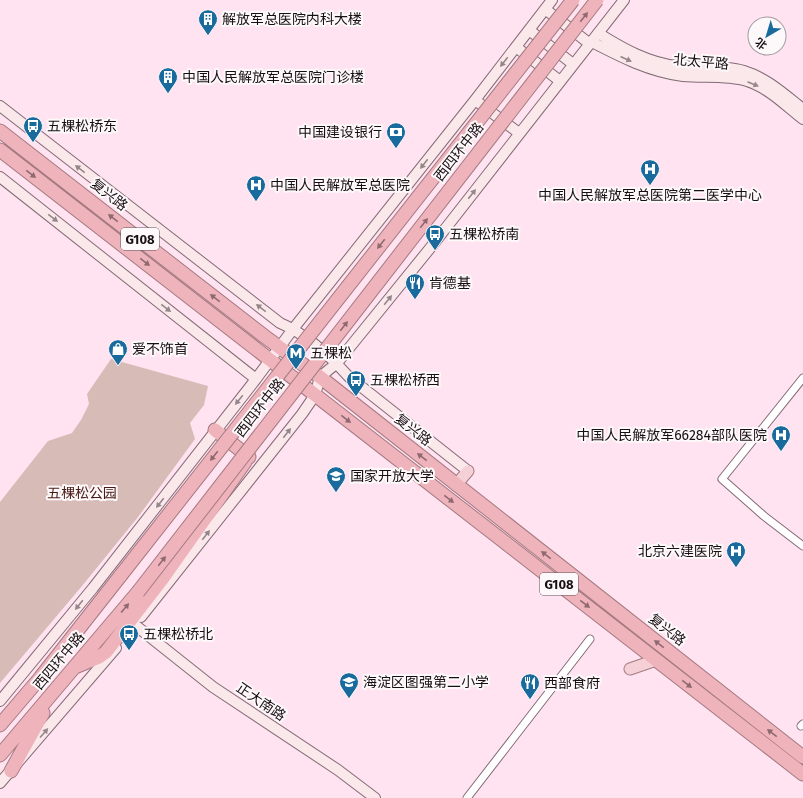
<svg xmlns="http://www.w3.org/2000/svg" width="803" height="798" font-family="'Fira Sans','Noto Sans SC',sans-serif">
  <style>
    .green { fill: #d6bbb6 }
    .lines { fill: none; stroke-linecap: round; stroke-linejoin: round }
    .street-casing { stroke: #836b76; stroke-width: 9 }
    .secondary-casing { stroke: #836b76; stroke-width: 12 }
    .primary-casing { stroke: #a47a81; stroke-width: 13 }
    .highway-casing { stroke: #a47a81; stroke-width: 15 }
    .street { stroke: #fff; stroke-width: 7 }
    .secondary { stroke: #fae8eb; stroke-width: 10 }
    .primary { stroke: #f5d1d7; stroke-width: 11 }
    .highway { stroke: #efb3bc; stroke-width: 13 }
    .highway-bridge-casing { stroke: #a47a81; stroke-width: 15; stroke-linecap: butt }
    .highway-bridge { stroke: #efb3bc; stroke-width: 13 }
    .oneway { fill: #8e6970 }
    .oneway2 { fill: #94868a }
    .labels { text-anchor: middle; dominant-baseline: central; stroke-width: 4; stroke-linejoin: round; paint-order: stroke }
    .shield { fill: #fdf8fa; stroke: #5d5558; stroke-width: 1 }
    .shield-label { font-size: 13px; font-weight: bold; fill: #180f13 }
    .poi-label { font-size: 14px; fill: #180f13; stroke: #fdf8fa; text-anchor: start }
    .street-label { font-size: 14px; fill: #180f13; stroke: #fdf8fa }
    .park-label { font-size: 14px; fill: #481a13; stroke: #fdf8fa }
  </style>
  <rect width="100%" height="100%" fill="#ffe3f0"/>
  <!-- green -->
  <path class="green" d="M111,359L208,386L204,405L190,423L195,439L138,517L82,586L0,683V502L48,441L72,433L81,420L89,404L87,394Z"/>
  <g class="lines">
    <!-- street casing -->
    <g class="street-casing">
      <path id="street" d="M803,378L722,479L764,516L803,546
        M801,726L803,724
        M467,798L590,639"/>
    </g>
    <!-- secondary casing -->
    <g class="secondary-casing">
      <path id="secondary" d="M545,9L590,44
        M529,30L573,64
        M598,33C622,48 648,63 677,66C699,68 722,65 744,71C767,78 785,95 803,109
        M592,42C621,57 650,72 683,76C704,78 727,75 747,81C769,88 786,106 803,119
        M516,47L560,81
        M475,100L519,133
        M0,106L280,323C306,334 330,356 349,377L468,471
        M0,177L256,379
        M141,617L302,414L315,395L320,377L337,363L431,247L624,0
        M135,625L213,687L338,770L375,798
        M0,701L93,588L256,379L293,329L475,100L552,0
        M0,783L116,648"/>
    </g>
    <!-- primary casing -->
    <g class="primary-casing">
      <path id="primary" d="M456,485L468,471
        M630,669L656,660"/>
    </g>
    <!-- highway casing -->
    <g class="highway-casing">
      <path id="highway" d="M0,131L264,336L320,377L803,757
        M0,150L803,774
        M215,430L249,457
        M75,667L99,657L106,652L163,578L245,462
        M0,725L40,678L121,575
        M0,755L138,592
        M11,771L43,713"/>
    </g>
    <!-- street -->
    <use href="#street" class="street"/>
    <!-- secondary -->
    <use href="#secondary" class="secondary"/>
    <!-- primary -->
    <use href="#primary" class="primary"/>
    <!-- highway -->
    <use href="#highway" class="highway"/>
    <!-- highway-bridge casing -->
    <g class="highway-bridge-casing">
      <path id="highway-bridge" d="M121,575L573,0
        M138,592L597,0"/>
    </g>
    <!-- highway-bridge -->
    <use href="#highway-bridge" class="highway-bridge"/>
  </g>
  <!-- one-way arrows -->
  <defs><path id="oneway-solid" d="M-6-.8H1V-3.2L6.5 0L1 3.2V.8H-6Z"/></defs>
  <g class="oneway">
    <use href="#oneway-solid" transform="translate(584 17) rotate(-52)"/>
    <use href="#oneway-solid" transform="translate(31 174) rotate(38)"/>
    <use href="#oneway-solid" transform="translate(113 218) rotate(-142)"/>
    <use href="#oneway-solid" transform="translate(424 223) rotate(-52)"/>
    <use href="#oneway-solid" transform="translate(381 244) rotate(128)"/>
    <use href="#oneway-solid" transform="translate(145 262) rotate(38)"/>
    <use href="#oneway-solid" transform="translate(215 298) rotate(-142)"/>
    <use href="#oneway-solid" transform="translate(344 326) rotate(-52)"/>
    <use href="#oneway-solid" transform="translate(346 419) rotate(38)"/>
    <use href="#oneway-solid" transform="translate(214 456) rotate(128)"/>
    <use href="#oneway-solid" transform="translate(422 457) rotate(-142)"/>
    <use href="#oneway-solid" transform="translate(449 499) rotate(38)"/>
    <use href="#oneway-solid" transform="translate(546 555) rotate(-142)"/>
    <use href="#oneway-solid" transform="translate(162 561) rotate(-52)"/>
    <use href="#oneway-solid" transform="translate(585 604) rotate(38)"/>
    <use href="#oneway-solid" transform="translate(125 608) rotate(-50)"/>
    <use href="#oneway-solid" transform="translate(659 644) rotate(-142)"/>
    <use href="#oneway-solid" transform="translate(687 684) rotate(38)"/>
    <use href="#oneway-solid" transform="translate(772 733) rotate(-142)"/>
  </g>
  <g class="oneway2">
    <use href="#oneway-solid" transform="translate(626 59) rotate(24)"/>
    <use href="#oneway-solid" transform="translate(504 62) rotate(128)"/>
    <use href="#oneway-solid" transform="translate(753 84) rotate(23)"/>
    <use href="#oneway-solid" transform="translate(424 164) rotate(128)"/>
    <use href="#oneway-solid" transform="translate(80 169) rotate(-142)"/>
    <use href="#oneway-solid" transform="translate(472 194) rotate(-52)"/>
    <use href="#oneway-solid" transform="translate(53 218) rotate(38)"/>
    <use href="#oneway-solid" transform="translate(388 300) rotate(-51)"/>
    <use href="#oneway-solid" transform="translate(166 308) rotate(38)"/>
    <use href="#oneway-solid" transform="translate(261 308) rotate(-142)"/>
    <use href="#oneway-solid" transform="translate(239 400) rotate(129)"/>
    <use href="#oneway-solid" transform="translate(287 433) rotate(-52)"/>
    <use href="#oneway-solid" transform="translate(160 503) rotate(128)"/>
    <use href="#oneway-solid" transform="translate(206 535) rotate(-52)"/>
    <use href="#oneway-solid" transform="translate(79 605) rotate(129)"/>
    <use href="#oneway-solid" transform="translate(44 733) rotate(-49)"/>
  </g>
  <!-- icons -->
  <defs>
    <g id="building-pin" transform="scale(1)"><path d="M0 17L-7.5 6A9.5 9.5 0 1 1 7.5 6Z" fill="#186b9c" stroke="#fdf8fa"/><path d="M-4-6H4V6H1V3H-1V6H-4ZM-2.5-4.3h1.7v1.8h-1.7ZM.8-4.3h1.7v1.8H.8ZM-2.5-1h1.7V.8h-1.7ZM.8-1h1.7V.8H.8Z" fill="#fff"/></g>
    <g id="bus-pin" transform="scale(1)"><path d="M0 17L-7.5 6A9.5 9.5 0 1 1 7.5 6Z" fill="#186b9c" stroke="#fdf8fa"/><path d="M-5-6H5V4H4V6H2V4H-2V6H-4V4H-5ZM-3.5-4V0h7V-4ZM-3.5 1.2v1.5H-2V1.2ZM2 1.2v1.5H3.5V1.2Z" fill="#fff"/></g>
    <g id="bank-pin" transform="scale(1)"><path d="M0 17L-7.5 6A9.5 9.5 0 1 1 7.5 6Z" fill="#186b9c" stroke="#fdf8fa"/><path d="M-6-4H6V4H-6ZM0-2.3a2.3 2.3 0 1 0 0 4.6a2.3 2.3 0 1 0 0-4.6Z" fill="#fff"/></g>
    <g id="hospital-pin" transform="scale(1)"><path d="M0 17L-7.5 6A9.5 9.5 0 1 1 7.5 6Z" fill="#186b9c" stroke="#fdf8fa"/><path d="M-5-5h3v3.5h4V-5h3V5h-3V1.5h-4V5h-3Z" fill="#fff"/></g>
    <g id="restaurant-pin" transform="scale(1)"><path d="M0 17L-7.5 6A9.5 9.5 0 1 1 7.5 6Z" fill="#186b9c" stroke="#fdf8fa"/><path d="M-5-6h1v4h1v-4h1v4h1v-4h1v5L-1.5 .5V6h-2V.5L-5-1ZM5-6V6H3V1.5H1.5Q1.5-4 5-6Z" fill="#fff"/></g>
    <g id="shop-pin" transform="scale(1)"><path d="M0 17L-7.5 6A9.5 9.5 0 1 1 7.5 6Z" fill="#186b9c" stroke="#fdf8fa"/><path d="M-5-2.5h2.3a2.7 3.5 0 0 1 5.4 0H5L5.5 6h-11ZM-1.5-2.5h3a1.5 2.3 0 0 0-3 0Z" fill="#fff"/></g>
    <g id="metro-pin" transform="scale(1)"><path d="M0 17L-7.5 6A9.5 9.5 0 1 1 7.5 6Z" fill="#186b9c" stroke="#fdf8fa"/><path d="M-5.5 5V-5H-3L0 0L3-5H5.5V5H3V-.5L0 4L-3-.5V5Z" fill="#fff"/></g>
    <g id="university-pin" transform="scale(1)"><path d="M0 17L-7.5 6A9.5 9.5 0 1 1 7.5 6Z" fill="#186b9c" stroke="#fdf8fa"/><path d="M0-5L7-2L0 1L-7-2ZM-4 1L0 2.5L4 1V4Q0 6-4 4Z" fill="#fff"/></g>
    <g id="school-pin" transform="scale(1)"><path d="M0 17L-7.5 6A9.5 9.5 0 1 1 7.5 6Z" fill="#186b9c" stroke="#fdf8fa"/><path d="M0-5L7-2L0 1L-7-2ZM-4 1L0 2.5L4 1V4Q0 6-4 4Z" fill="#fff"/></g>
  </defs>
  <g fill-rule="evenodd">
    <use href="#building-pin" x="208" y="19"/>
    <use href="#building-pin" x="168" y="77"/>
    <use href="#bus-pin" x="33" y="126"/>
    <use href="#bank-pin" x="396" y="132"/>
    <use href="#hospital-pin" x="650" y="169"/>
    <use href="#hospital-pin" x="256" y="185"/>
    <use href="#bus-pin" x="435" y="234"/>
    <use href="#restaurant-pin" x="415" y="283"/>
    <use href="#shop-pin" x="118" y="349"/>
    <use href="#metro-pin" x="296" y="353"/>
    <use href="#bus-pin" x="356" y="380"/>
    <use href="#hospital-pin" x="781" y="435"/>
    <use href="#university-pin" x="336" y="476"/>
    <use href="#hospital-pin" x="736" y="551"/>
    <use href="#bus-pin" x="129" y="634"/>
    <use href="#school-pin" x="349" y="682"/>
    <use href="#restaurant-pin" x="530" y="683"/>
  </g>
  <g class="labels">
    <!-- shield labels -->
    <g class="shield">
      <rect x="121" y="228" width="38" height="22" rx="3"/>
      <rect x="540" y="573" width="38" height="22" rx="3"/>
    </g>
    <g class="shield-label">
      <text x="140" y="239">G108</text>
      <text x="559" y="584">G108</text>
    </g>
    <!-- poi labels -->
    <g class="poi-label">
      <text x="222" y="19">解放军总医院内科大楼</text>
      <text x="182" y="77">中国人民解放军总医院门诊楼</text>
      <text x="47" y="126">五棵松桥东</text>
      <text x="382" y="132" text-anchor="end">中国建设银行</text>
      <text x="270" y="185">中国人民解放军总医院</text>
      <text x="650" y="195" text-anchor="middle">中国人民解放军总医院第二医学中心</text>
      <text x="449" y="234">五棵松桥南</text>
      <text x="429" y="283">肯德基</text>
      <text x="132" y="349">爱不饰首</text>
      <text x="310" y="353">五棵松</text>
      <text x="370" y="380">五棵松桥西</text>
      <text x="767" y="435" text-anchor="end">中国人民解放军66284部队医院</text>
      <text x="350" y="476">国家开放大学</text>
      <text x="722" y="551" text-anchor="end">北京六建医院</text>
      <text x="143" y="634">五棵松桥北</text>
      <text x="363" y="682">海淀区图强第二小学</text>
      <text x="544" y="683">西部食府</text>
    </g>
    <!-- street labels -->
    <g class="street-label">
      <text transform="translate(701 62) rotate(5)">北太平路</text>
      <text transform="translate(459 152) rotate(-52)">西四环中路</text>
      <text transform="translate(109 195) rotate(38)">复兴路</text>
      <text transform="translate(260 408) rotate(-52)">西四环中路</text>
      <text transform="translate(413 430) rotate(38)">复兴路</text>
      <text transform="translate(667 630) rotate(38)">复兴路</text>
      <text transform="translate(59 661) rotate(-50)">西四环中路</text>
      <text transform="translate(261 702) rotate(34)">正大南路</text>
    </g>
    <!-- park labels -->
    <g class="park-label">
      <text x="82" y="493">五棵松公园</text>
    </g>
  </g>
  <!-- north arrow -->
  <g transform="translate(767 36) rotate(218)"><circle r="19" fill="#fdf8fa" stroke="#a19b9e"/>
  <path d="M0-3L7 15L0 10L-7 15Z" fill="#186b9c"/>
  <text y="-6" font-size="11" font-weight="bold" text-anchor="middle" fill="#180f13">北</text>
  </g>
</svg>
